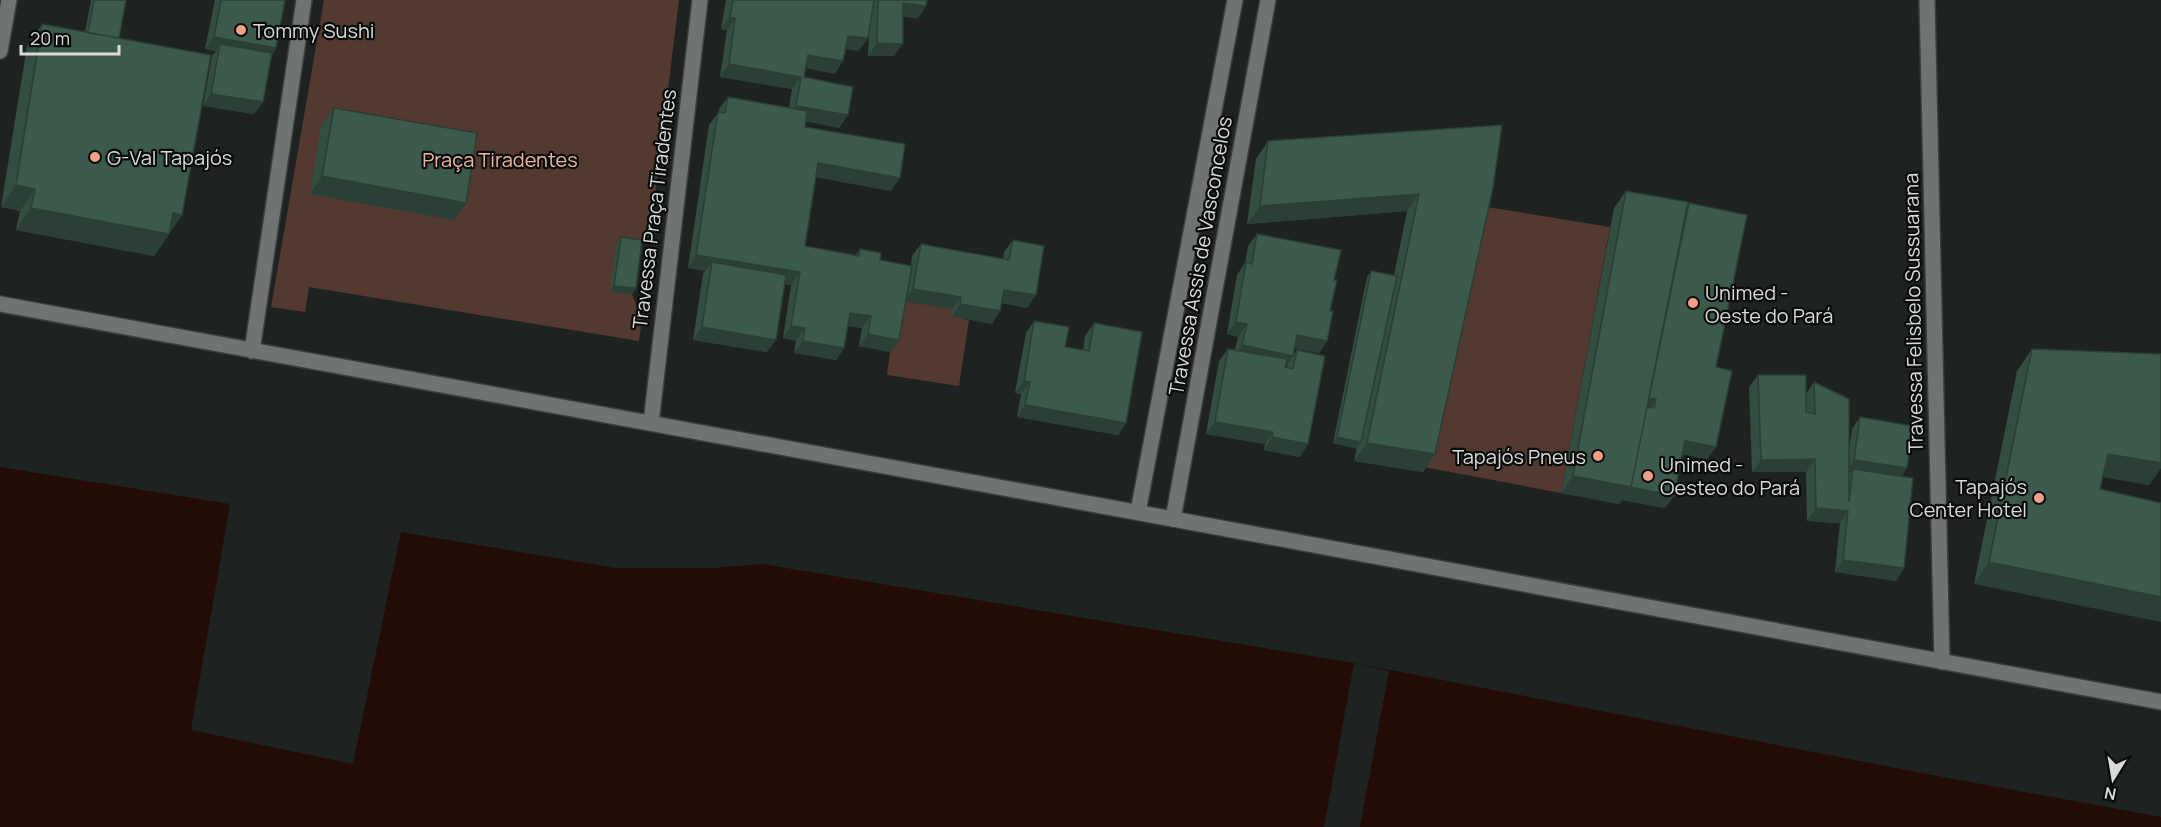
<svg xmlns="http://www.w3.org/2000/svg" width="2161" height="827" font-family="Manrope,sans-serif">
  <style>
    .green { fill: #543931 }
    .water { fill: #230b06 }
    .pier { fill: #1e2321 }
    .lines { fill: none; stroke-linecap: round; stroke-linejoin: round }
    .street-casing { stroke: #3a3e3c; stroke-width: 18 }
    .secondary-casing { stroke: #3a3e3c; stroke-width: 18 }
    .street { stroke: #6e7471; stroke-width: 15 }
    .secondary { stroke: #6e7471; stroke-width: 15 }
    .wall { fill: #344d41 }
    .shaded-wall { fill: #2a3f35 }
    .building { fill: #3c5a4c; stroke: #2a3f35; stroke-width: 1.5 }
    .poi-dot { fill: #f49e87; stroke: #0a0c0b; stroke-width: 2 }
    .labels { text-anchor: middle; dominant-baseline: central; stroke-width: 4.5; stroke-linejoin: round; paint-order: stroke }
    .poi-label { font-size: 20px; fill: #d8dbd9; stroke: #0a0c0b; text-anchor: start }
    .park-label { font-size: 20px; fill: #f0b5a5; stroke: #0a0c0b }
    .street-label { font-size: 20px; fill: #d8dbd9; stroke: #0a0c0b }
  </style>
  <rect width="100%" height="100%" fill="#1e2321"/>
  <!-- green -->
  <path class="green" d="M324,0H679L650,236L638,246L632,294L642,320L639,341L309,287L305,312L271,307Z
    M1481,206L1610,227L1561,493L1424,467Z
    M905,301L952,309V316L969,320L959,386L887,375L890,352Z"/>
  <!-- water -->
  <path class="water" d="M0,467L230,504L191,730L353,764L401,532L616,568H714L762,564L1354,663L1932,775L2161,817V827H0Z"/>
  <!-- pier -->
  <path class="pier" d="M1354,663L1389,671L1360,827H1324Z"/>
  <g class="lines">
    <!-- street casing -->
    <g class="street-casing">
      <path id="street" d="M1927,0L1942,662
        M0,51L9,0
        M1138,512L1235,0
        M1173,519L1268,0"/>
    </g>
    <!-- secondary casing -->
    <g class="secondary-casing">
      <path id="secondary" d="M0,304L1173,519L2161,702
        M252,351L304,0
        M651,423L700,0"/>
    </g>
    <!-- street -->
    <use href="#street" class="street"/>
    <!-- secondary -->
    <use href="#secondary" class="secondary"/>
  </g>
  <!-- wall -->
  <path class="wall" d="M91,0H126L119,38L182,215L154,256L16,230L20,211L1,207L27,46L42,24L85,32Z
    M215,0H285L276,48L272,54L254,114L203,106L212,56L216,51L205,49Z
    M726,0H927L926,6L918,18L903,17L894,56H868L869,33L859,51L846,49L835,74L806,68L804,77L839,128L806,121L805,127L891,191L816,177L805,246L856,255L860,249L880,260L911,266L912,256L921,244L1003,259L1004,252L1013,240L1027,308L1002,303L992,324L952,316V309L906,301L890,352L859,346L862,328L848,326L844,348L836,360L794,353L796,341L783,338L791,285L785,284L767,352L693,340L703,274L705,271L688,268L709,125L719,112V109L728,97L789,108L792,89L720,77L727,30L721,29Z
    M334,108L454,220L310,194L321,125Z
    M1502,125L1435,454L1423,472L1354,461L1357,448L1333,443L1367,277L1371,271L1394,275L1407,211L1247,224L1256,159L1268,141Z
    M1626,191L1716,367V447L1707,459L1682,454L1674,496L1665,508L1622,500L1619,504L1561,493L1614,208Z
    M1257,234L1334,280L1327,341L1319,353L1294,348L1293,356L1286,366L1285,367L1287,368L1288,363L1297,350L1300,457L1264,450L1265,444L1206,434L1219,361L1228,349L1235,350L1238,337L1227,334L1237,275L1245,263L1248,246Z
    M621,237L636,288L632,294L610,292L616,244Z
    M1034,321L1065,347L1083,350L1085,336L1094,323L1126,423L1118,435L1017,417L1021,394L1015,393L1026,333Z
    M2032,349L2161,354V468L2149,485L2103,477L1974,584L2017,371Z
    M1758,375L1806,394L1814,382L1849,451L1852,429L1860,417L1902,476L1904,568L1896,581L1835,572L1840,523L1807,521L1806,472H1752L1749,387Z"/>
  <!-- shaded-wall -->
  <path class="shaded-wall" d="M903,3L926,6L918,18L895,16Z
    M730,17L735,18L727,30L721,29Z
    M848,36L868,38L859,51L840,48Z
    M214,37L276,48L268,60L220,44L216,51L205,49Z
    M877,43L903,44L894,56H868Z
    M808,55L843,61L835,74L800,67Z
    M729,64L801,77L792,89L720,77Z
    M211,94L263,102L254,114L203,106Z
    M796,106L848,115L839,128L787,118Z
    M818,163L900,178L891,191L809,176Z
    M322,176L466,203L454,220L310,194Z
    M16,185L35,189L20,211L1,207Z
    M1419,194L1407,211L1247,224L1260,206Z
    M31,208L173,213L182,215L154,256L16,230Z
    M696,255L800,272L791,285L710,271L712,262L705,271L688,268Z
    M614,286L636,288L632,294L610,292Z
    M913,289L961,297L952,309L905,301Z
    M1004,290L1036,295L1027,308L996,302Z
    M960,304L1000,311L992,324L952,316Z
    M850,313L871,316L862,328L841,325Z
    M1236,322L1247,324L1238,337L1227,334Z
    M791,326L805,328L796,341L783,338Z
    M702,327L776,340L767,352L693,340Z
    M868,334L899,340L890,352L859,346Z
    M1297,335L1327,341L1319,353L1288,347Z
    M803,341L844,348L836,360L794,353Z
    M1242,345L1293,356L1285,368L1233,357Z
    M1024,381L1030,382L1021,394L1015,393Z
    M1646,397L1656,399L1648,411Z
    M1025,405L1126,423L1118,435L1017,417Z
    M1215,422L1273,432L1265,444L1206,434Z
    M1272,437L1308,444L1300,457L1264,450Z
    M1337,437L1361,442L1357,449L1333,443Z
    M1685,441L1716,447L1707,459L1676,453Z
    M1367,443L1435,454L1423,472L1354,461Z
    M2108,454L2161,463V468L2149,485L2092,475Z
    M1815,459L1806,472H1752L1761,460Z
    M1854,460L1907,468L1899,481L1853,469L1850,473H1846Z
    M1573,476L1631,487L1674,496L1665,508L1622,500L1619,504L1561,493Z
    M1816,508L1848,511L1840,523L1807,521Z
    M1843,560L1904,568L1896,581L1835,572Z
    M1989,562L2161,597V622L1974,584Z"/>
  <!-- building -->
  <path class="building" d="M94,0H126L119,38L88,33Z
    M221,0H285L276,48L214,37Z
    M733,0H874L868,38L848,36L843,61L808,55L804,77L853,87L848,115L796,106L801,77L729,64L735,18L730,17Z
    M878,0H927L926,6L903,3V44L877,43Z
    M42,24L211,55L182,215L173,213L169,234L31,208L35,189L16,185Z
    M220,44L272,53L263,102L211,94Z
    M728,97L807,111L805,127L905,144L900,178L818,163L805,246L859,256L860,249L881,253L880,260L912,266L899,340L868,334L871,316L850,313L844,348L803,341L805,328L791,326L800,272L696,255L718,112L725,113Z
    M334,108L477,133L466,203L322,176Z
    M1502,125L1493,188L1435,454L1367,443L1419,194L1260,206L1268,141Z
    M1626,191L1688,202L1631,487L1573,476Z
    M1689,203L1747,215L1716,367L1732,371L1716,447L1685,441L1674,496L1631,487L1647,407L1654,408L1656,399L1649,398Z
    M1257,234L1341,250L1334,280H1337L1330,311H1333L1327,341L1297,335L1293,356L1242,345L1247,324L1236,322L1246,262L1252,264Z
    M621,237L642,240L636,288L614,286Z
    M1013,240L1044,246L1036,295L1004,290L1000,311L960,304L961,297L913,289L921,244L1009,260Z
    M712,262L786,275L776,340L702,327Z
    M1371,271L1397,276L1361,442L1337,437Z
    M1034,321L1069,327L1065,347L1089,351L1094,323L1142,332L1126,423L1025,405L1030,382L1024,381Z
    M1228,349L1287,359L1285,367L1293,369L1297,350L1325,356L1308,444L1272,437L1273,432L1215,422Z
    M2032,349L2161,354V463L2108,454L2100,489L2161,503V597L1989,562Z
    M1758,375H1806V412L1815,414L1814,382L1849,399V502L1853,469L1913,478L1904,568L1843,560L1848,511L1816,508L1815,459L1761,460Z
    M1860,417L1913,426L1907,468L1854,460Z"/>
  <!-- markers -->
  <g class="poi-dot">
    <circle cx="241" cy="30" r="6"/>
    <circle cx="95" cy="157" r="6"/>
    <circle cx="1693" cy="303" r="6"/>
    <circle cx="1598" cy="456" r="6"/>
    <circle cx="1648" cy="476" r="6"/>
    <circle cx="2039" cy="498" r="6"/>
  </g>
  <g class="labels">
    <!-- poi labels -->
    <g class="poi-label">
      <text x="253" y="30">Tommy Sushi</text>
      <text x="107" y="157">G-Val Tapajós</text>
      <text x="1705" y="292">Unimed -<tspan x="1705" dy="23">Oeste do Pará</tspan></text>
      <text x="1586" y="456" text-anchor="end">Tapajós Pneus</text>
      <text x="1660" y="464">Unimed -<tspan x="1660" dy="23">Oesteo do Pará</tspan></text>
      <text x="2027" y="486" text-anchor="end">Tapajós<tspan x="2027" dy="23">Center Hotel</tspan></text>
    </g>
    <!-- park labels -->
    <g class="park-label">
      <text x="500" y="159">Praça Tiradentes</text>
    </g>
    <!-- street labels -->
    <g class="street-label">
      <text transform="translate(654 209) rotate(-83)">Travessa Praça Tiradentes</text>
      <text transform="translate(1200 256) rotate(-80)">Travessa Assis de Vasconcelos</text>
      <text transform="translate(1913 313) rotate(-91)">Travessa Felisbelo Sussuarana</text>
    </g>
  </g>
  <!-- north arrow -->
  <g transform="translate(2113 779) rotate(191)" stroke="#0a0c0b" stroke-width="4.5" paint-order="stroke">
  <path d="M0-4.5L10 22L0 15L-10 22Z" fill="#d8dbd9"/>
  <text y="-9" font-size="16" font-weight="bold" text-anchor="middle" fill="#d8dbd9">N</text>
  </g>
  <!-- scale -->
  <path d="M21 45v9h98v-9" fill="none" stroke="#d8dbd9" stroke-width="3"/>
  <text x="30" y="45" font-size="18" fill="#d8dbd9" stroke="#0a0c0b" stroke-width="4.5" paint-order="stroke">20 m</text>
</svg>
